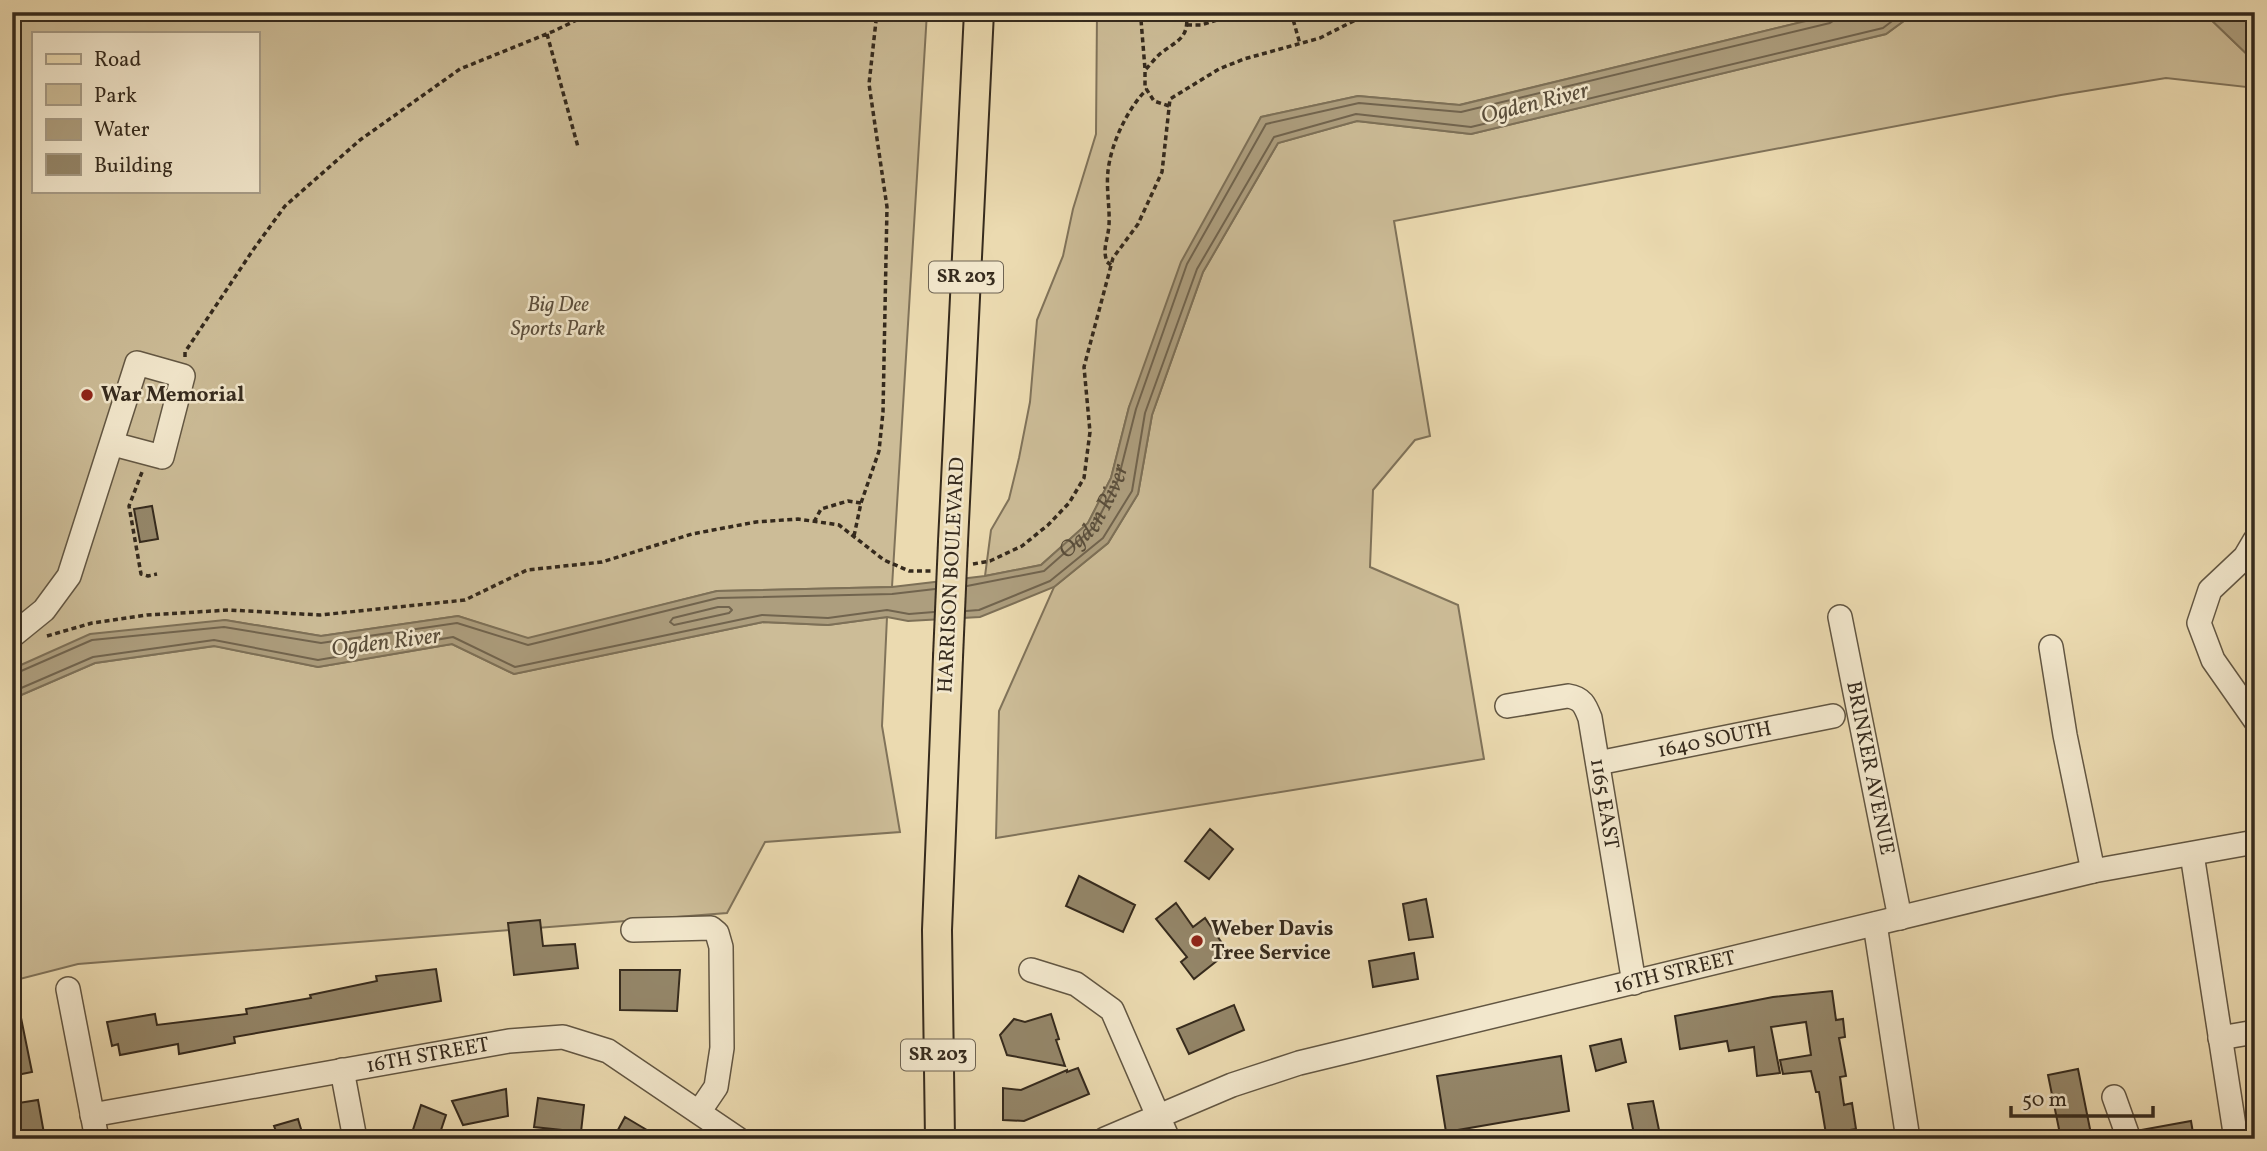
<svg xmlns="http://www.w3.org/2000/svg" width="2267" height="1151" font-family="Vollkorn,serif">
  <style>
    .green { fill: #ccbc97; stroke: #80735a; stroke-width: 2; fill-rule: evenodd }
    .water { fill: #ad9e7e; stroke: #7d7057; stroke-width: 2 }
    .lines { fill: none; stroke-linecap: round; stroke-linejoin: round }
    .shore { stroke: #71644e; stroke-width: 2 }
    .building { fill: #948669; stroke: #352a1d; stroke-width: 2 }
    .minor-casing { stroke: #625642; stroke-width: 26 }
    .major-casing { stroke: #352a1d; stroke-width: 32 }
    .path { stroke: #352a1d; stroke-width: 3.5; stroke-dasharray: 5 3.5; stroke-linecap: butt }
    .minor { stroke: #f2e7cc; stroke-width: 23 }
    .major { stroke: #ebdab0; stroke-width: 28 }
    .major-bridge-casing { stroke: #352a1d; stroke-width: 32; stroke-linecap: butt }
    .major-bridge { stroke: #ebdab0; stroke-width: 28 }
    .poi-dot { fill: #8f2418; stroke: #f2e7cc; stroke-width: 2.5 }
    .labels { text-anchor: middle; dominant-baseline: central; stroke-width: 5; stroke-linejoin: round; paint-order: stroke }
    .shield { fill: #f2e7cc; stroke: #6e6352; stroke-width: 2 }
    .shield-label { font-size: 19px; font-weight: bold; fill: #352a1d }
    .park-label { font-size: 21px; font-style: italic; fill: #5b4e3c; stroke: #f2e7cc }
    .poi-label { font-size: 21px; font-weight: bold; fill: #352a1d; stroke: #f2e7cc; text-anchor: start }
    .street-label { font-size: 21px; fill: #352a1d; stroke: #f2e7cc }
    .water-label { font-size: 23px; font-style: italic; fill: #594d3a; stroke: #f2e7cc }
  </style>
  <rect width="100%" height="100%" fill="#ebdab0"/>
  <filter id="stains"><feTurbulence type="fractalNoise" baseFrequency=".00286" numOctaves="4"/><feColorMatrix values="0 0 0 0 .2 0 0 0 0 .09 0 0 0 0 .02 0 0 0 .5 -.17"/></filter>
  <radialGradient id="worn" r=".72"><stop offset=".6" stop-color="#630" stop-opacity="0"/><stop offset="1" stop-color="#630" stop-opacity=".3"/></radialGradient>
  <!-- green -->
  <path class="green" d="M12,12H927L892,587L717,591L528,639L458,616L321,636L225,620L25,664L12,669ZM33,33H257V191H33Z
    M1097,12H1843L1459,105L1358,96L1261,117L1129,407L1111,478L1088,523L1041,565L985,576L991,530L1009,499L1019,458L1030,402L1037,320L1063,256L1073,209L1096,134Z
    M1916,12H2203L2255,62V88L2166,78L2061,95L1394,221L1430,436L1415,440L1373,490L1370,567L1458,605L1484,759L996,838L999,711L1054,587L1108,543L1138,494L1152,415L1203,272L1278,143L1357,121L1471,134L1886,34Z
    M887,617L882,726L900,832L765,842L727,913L78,964L12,981V699L95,663L215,646L318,667L452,644L514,674L763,622L828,625Z"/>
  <!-- water -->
  <path class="water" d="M1843,12H1916L1886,34L1471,134L1357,121L1278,143L1203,272L1152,415L1138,494L1108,543L1054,587L980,617L908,621L887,617L828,625L763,622L514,674L452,644L318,667L214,646L95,663L12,699V669L90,634L225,620L321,636L458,616L528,638L717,591L892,587L985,576L1041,565L1088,523L1111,478L1129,407L1181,262L1261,117L1358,96L1460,105Z
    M2203,12H2253L2255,15V62Z"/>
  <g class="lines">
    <!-- shore -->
    <g class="shore">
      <path id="s1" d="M967,586L1044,571L1094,527L1118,480L1136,409L1187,264L1266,124L1359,103L1461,112L1830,23L1836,19L1837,12"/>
      <path d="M729,607L732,610L729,613L674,625L670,622L673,618L718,607Z"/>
      <path d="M966,611L979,610L1050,581L1103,538L1132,491L1145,413L1197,269L1274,137L1356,114L1471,127L1883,28L1904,12"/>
      <path d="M12,675L92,640L224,627L321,643L457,623L528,645L718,598L892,594L935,589"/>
      <path d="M12,692L93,657L214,640L318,660L453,637L515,667L762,615L828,618L887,610L909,614L934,612"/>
    </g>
  </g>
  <!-- building -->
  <path class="building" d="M152,506L158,539L140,542L134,509Z
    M1210,829L1233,849L1209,879L1185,861Z
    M1079,876L1135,905L1123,932L1066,906Z
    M1426,899L1433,937L1409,940L1403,904Z
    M1176,903L1193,927L1205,918L1228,952L1194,979L1181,962L1187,957L1156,919Z
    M540,920L543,946L575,944L578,968L514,975L508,923Z
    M1414,953L1418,979L1373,987L1369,961Z
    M436,969L441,1001L234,1037L235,1043L179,1054L178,1044L120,1055L118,1044L112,1046L107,1022L155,1014L157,1025L247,1014L246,1009L311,998L310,995L377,981L376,976Z
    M620,970H680L677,1011L620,1010Z
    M1832,991L1836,1020L1843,1019L1845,1037L1839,1038L1846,1076L1840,1077L1844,1105L1852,1103L1856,1129L1826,1134L1819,1092H1816L1811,1071L1783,1074L1780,1060L1811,1055L1806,1022L1771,1027L1780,1073L1757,1076L1754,1047L1729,1051L1727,1041L1680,1049L1675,1016L1773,997Z
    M1234,1005L1244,1030L1189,1054L1177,1029Z
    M19,1008L32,1072L12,1076V1009Z
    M1051,1014L1059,1039L1056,1040L1065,1066L1007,1055L1000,1035L1014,1019L1025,1022Z
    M1621,1039L1626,1062L1596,1071L1590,1046Z
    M1561,1056L1569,1111L1446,1132L1437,1076Z
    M1078,1068L1089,1094L1024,1121L1003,1120V1088L1021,1090L1067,1070V1072Z
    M2078,1069L2092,1139H2061L2048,1075Z
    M506,1089L508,1116L463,1125L452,1101Z
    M538,1098L584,1105L581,1132L534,1127Z
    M38,1100L45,1139H18L12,1104Z
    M1653,1101L1659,1130L1634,1134L1628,1104Z
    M421,1105L446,1115L438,1139H410Z
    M625,1117L662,1139H613Z
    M298,1119L304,1139H279L274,1126Z
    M2191,1121L2194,1139H2143L2141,1130Z"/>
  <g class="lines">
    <!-- minor casing -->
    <g class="minor-casing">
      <g id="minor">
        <path d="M2255,540L2245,557L2210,590L2199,623L2213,660L2255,720"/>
        <path id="s2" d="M1840,617L1900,918"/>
        <path d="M12,636L44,610L69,576L137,363L183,376L162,457L113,444"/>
        <path d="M2051,647L2065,735L2093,871"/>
        <path id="s3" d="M1507,706L1568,696C1582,698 1585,705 1590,718L1634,983"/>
        <path id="s4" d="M1598,763L1833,716"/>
        <path d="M2192,854L2236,1139"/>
        <path d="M1875,924L1908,1139"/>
        <path d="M633,930L711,928L717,933L721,947L722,1048L716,1087L699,1112"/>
        <path d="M1031,970L1076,984L1112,1010L1168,1139"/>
        <path d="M68,989L97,1139"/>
        <path d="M2220,1038L2255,1032"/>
        <path d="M342,1070L355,1139"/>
        <path d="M2114,1097L2129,1139"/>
        <path id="s5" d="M92,1115L509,1041L563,1037L608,1051L738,1139"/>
        <path id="s6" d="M1105,1139L1232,1085L1299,1063L2093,871L2255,842"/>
      </g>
    </g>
    <!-- major casing -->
    <g class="major-casing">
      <path id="major" d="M953,542L979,12
        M940,1139L937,930L948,657"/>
    </g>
    <!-- path -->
    <path class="path" d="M1142,12L1141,20L1145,69
      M1291,12L1300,44
      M1187,25H1201L1243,12
      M547,34L578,147
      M1169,106L1154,101L1145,87V70C1150,65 1155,58 1161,53C1178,40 1190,38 1186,12
      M1111,265L1107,262C1102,248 1108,240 1109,225C1110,208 1106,188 1108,171C1111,143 1128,108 1147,89
      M185,357V352L253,250L285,206L360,140L460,69L554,31L593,12
      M142,472L129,506L141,574L148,576L157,574
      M814,522L821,509L848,501L861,503
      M854,536L861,503L879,451L883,412L887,207L869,84L877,12
      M973,564L990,561L1022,546L1048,525L1069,503L1084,478L1090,432L1084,367L1113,258L1138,224L1162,172L1170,99L1219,69L1244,59L1320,38L1371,12
      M47,636L92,623L147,615L229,610L320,615L465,600L527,570L602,562L692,534L756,522L798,519L839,525L884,560L909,571H931"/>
    <!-- minor -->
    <use href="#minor" class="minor"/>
    <!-- major -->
    <use href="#major" class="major"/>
    <!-- major-bridge casing -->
    <g class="major-bridge-casing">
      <path id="major-bridge" d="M948,657L953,542"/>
    </g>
    <!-- major-bridge -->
    <use href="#major-bridge" class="major-bridge"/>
  </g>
  <!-- markers -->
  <g class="poi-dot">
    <circle cx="87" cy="395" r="7"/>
    <circle cx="1197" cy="941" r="7"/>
  </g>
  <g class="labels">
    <!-- shield labels -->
    <g class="shield">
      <rect x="929" y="261.5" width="74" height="31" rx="5"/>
      <rect x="901" y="1039.5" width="74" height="31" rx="5"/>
    </g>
    <g class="shield-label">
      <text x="966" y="277">SR 203</text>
      <text x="938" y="1055">SR 203</text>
    </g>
    <!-- park labels -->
    <g class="park-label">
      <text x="558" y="305">Big Dee<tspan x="558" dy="24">Sports Park</tspan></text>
    </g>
    <!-- poi labels -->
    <g class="poi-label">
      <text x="101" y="395">War Memorial</text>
      <text x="1211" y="929">Weber Davis<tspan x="1211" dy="24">Tree Service</tspan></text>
    </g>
    <!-- street labels -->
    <g class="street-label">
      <text transform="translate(952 575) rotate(-87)">HARRISON BOULEVARD</text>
      <text stroke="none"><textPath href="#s4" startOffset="119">1640 SOUTH</textPath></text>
      <text stroke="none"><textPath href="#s2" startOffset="154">BRINKER AVENUE</textPath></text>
      <text stroke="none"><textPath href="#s3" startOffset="182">1165 EAST</textPath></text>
      <text stroke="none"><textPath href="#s6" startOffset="595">16TH STREET</textPath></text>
      <text stroke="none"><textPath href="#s5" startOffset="341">16TH STREET</textPath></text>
    </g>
    <!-- water labels -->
    <g class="water-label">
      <text transform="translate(1535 104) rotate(-14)">Ogden River</text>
      <text stroke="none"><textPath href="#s1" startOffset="158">Ogden River</textPath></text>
      <text transform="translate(386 643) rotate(-7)">Ogden River</text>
    </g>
  </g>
  <!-- margin -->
  <rect width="2267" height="1151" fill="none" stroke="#ebdab0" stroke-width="42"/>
  <rect x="14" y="14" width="2239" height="1123" fill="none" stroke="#352a1d" stroke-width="3.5"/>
  <rect x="21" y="21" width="2225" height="1109" fill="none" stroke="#352a1d" stroke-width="2"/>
  <!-- legend -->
  <rect x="32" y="32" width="228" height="161" fill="#f2e7cc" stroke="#a69b86" stroke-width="2"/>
  <rect x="46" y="54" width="35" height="10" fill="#ebdab0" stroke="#a69b86" stroke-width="2"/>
  <text x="94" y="66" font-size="21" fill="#352a1d">Road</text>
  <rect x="46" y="84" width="35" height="21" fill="#ccbc97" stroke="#a69b86" stroke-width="2"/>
  <text x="94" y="102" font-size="21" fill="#352a1d">Park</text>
  <rect x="46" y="119" width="35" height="21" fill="#ad9e7e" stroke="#a69b86" stroke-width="2"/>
  <text x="94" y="136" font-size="21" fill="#352a1d">Water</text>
  <rect x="46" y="154" width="35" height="21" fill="#948669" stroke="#a69b86" stroke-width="2"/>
  <text x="94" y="172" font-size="21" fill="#352a1d">Building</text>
  <!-- scale -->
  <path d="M2011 1106v10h142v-10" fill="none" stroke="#352a1d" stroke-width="3.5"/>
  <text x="2022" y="1106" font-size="21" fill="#352a1d" stroke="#f2e7cc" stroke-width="5" paint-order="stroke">50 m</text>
  <rect width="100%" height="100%" filter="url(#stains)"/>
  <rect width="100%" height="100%" fill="url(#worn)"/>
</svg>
